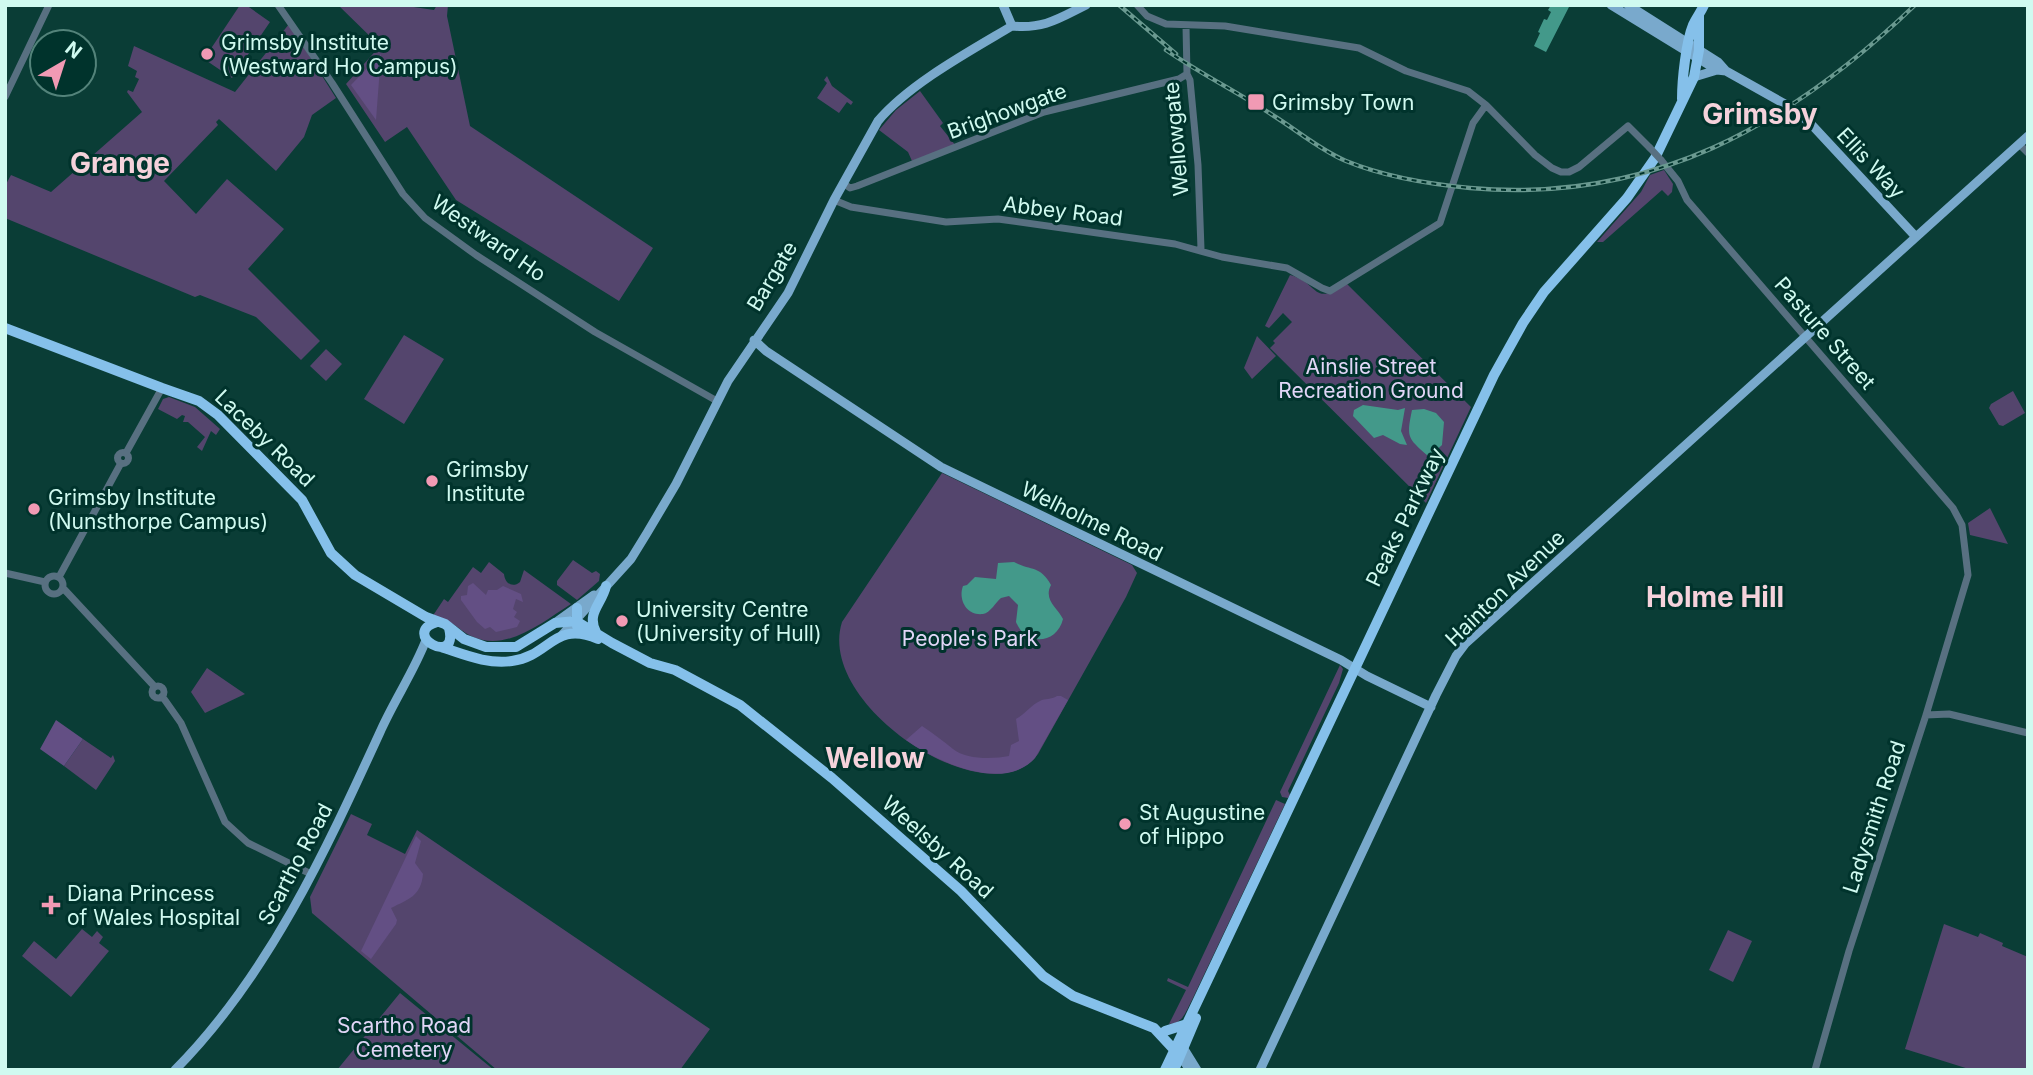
<svg xmlns="http://www.w3.org/2000/svg" width="2033" height="1075" font-family="Inter,sans-serif">
  <style>
    .green { fill: #54456d }
    .forest { fill: #634f84 }
    .water { fill: #43998a }
    .lines { fill: none; stroke-linecap: round; stroke-linejoin: round }
    .minor { stroke: #587081; stroke-width: 7 }
    .major { stroke: #79a9cc; stroke-width: 9 }
    .highway { stroke: #85c0ea; stroke-width: 10 }
    .rail-casing { stroke: #6a9990; stroke-width: 4.5 }
    .rail { stroke: #00332c; stroke-width: 2; stroke-dasharray: 5; stroke-linecap: butt }
    .minor-bridge { stroke: #587081; stroke-width: 7 }
    .poi-dot { fill: #f19ab4; stroke: #00332c; stroke-width: 2.5 }
    .labels { text-anchor: middle; dominant-baseline: central; stroke-width: 6; stroke-linejoin: round; paint-order: stroke }
    .poi-label { font-size: 21px; fill: #d0faf0; stroke: #00332c; text-anchor: start }
    .street-label { font-size: 21px; fill: #d0faf0; stroke: #00332c }
    .park-label { font-size: 21px; fill: #e1d6f7; stroke: #00332c }
    .district-label { font-size: 28px; font-weight: bold; fill: #f5d2db; stroke: #00332c }
  </style>
  <rect width="100%" height="100%" fill="#0a3d36"/>
  <!-- green -->
  <path class="green" d="M240,5H246L270,22L232,78L204,59Z
    M338,5H400L434,10L437,5H448L447,16L470,126L653,248L619,301L456,200L407,127L385,142L346,84L380,46Z
    M289,24L336,98L312,115L304,137L276,171L219,119L216,122L218,125L164,181L196,214L227,179L284,229L248,269L320,341L301,360L256,317L200,295L195,297L5,218V186L11,175L51,192L142,112L127,92L128,90L133,92L139,79L135,77L137,71L128,66L134,46L235,92Z
    M827,76L832,86L853,102L851,105L847,102L839,113L817,98L827,83L824,80Z
    M920,91L943,123L940,126L956,146L912,161L908,152L879,130L896,110Z
    M1664,170L1673,184L1672,192L1668,196L1662,190L1603,242H1597L1641,192L1650,175Z
    M1290,275C1320,283 1312,308 1346,283L1471,407L1426,503L1270,348L1275,343L1273,341L1292,322L1283,313L1269,328L1265,326Z
    M404,335L444,359L404,424L364,399Z
    M1257,336L1276,356L1252,379L1244,368Z
    M326,349L342,364L326,381L310,366Z
    M2013,391L2025,413L2003,426L1999,425L1989,408L1991,404Z
    M169,397L195,407L220,429L216,435L211,431L202,451L197,447L205,437L188,422H183L185,416L182,415L177,419L158,409L163,399Z
    M942,473L1132,565L1137,573L1126,597L1038,754C991,820 815,706 842,622Z
    M1990,508L2008,544L1970,535L1968,523Z
    M573,560L592,573L596,571L600,574L599,581L577,600L557,585V581Z
    M489,562L504,574C505,584 513,588 520,582L524,570L571,604C542,622 507,653 471,636C456,628 449,617 432,617L444,599L448,602L473,567L481,573Z
    M1340,665L1343,669L1339,683L1288,791L1290,795L1288,798L1282,797L1280,792Z
    M207,668L245,694L205,713L191,692Z
    M83,739L111,758L113,755L115,761L96,790L64,766Z
    M1276,800L1285,804L1192,1000C1186,1011 1183,1024 1169,1024L1186,990L1167,981L1168,978L1188,987Z
    M351,814L372,824L367,835L405,854L417,830L710,1029L680,1070H497L312,913L310,897Z
    M1944,924L1978,937L1980,933L2003,943L2002,946L2028,957V1070H1972L1905,1049Z
    M82,929L92,937L97,931L103,937L99,943L109,951L71,997L22,956L34,941L56,959Z
    M1728,930L1752,941L1733,982L1709,970Z
    M400,993L494,1070H337Z"/>
  <!-- forest -->
  <path class="forest" d="M381,54L376,120L351,85Z
    M473,583L486,595L488,590H497L503,586L521,594L523,602L516,599L513,609L517,612L514,617L520,621L517,627L496,632L490,627L485,629L477,622L461,600V596L467,595L468,586Z
    M1057,696H1061L1068,700L1035,758C1004,793 937,762 906,740L922,726C933,733 943,741 953,749C966,760 994,759 1009,756L1011,745L1019,741L1016,719C1025,714 1031,705 1040,701C1045,698 1051,700 1057,696Z
    M56,720L83,739L64,766L40,749Z
    M416,836L421,841L415,863L423,874C421,896 409,899 391,908L397,920L396,924L371,959L361,951Z"/>
  <!-- water -->
  <path class="water" d="M1551,5H1570L1546,52L1534,46L1540,33L1538,32L1544,19L1547,20L1551,12L1548,10Z
    M1363,405L1398,410L1405,408L1401,431L1407,445L1400,444L1383,435L1374,438L1353,416L1354,410Z
    M1424,409L1436,413L1444,422L1442,445L1429,457C1408,438 1406,439 1412,410Z
    M1014,562C1030,571 1040,565 1051,585C1043,600 1058,608 1063,619C1057,644 1026,647 1016,622L1018,605L1009,596L1001,598C996,602 990,613 983,614C966,616 958,599 963,586L967,585L975,577L996,579L998,563Z"/>
  <g class="lines">
    <!-- minor -->
    <path class="minor" d="M278,5L332,83L403,194L425,218L476,255L595,332L717,401
      M1137,5L1147,16L1166,24L1225,26L1359,48L1406,71L1468,91L1486,105L1535,155L1552,168L1561,172H1569L1579,167L1628,126L1650,148
      M1186,26L1187,74L1190,80L1198,165L1201,249
      M5,97L49,5
      M2019,144L2028,153
      M1661,160L1678,181L1687,200L1953,508L1962,525L1968,575L1926,715L1849,951L1815,1070
      M843,183L850,188L857,186L1044,112L1179,79L1187,74
      M834,200L851,207L946,222L998,219L1175,244L1222,257L1287,268L1322,288L1330,291L1440,223L1473,123L1486,105
      M117.5 458a5.5 5.5 0 1 1 11 0a5.5 5.5 0 1 1-11 0Z
      M126,453L162,388
      M5,573L45,582
      M45 585a9 9 0 1 1 18 0a9 9 0 1 1-18 0Z
      M59,577L121,463
      M63,588L155,687
      M152 692a6 6 0 1 1 12 0a6 6 0 1 1-12 0Z
      M162,696L181,723L225,822L248,843L311,874
      M1926,715L1949,714L2028,733"/>
    <!-- major -->
    <path class="major" d="M1003,5L1012,26
      M1611,5L1717,70L1726,71
      M1628,5L1718,62L1726,71L1792,108L1811,124L1916,237
      M1012,26C1044,29 1058,19 1086,5
      M1694,77L1717,70
      M754,340L766,351L941,467L1341,660L1367,676L1431,707
      M555,623L594,595
      M562,635L631,559L647,533L676,484L728,381L788,293L834,200L878,121C909,84 970,51 1012,26
      M1184,1049L1197,1070
      M1180,1056L1190,1070
      M175,1070C269,975 326,850 381,730C395,699 414,671 426,640
      M1260,1070L1436,695L1456,656L1465,644L2028,136"/>
    <!-- highway -->
    <path class="highway" d="M1682,99C1682,80 1686,42 1693,25C1696,18 1701,12 1704,5
      M5,328L162,388L199,401L218,415L302,500L331,553L355,575L426,617L445,624L464,639L486,647H516L555,623L576,621L612,643L650,663L675,670L740,705L832,778L961,891L1043,976L1073,996L1154,1028L1180,1056
      M437,622C399,634 459,668 449,628
      M577,626V608
      M596,632C586,613 602,604 606,586
      M441,647C463,654 488,665 512,661C550,656 554,620 598,639
      M1165,1031L1187,1024
      M1165,1070L1494,375L1523,323L1544,292L1627,198L1655,158L1694,77L1699,50V15
      M1174,1070L1196,1018"/>
    <!-- rail casing -->
    <g class="rail-casing">
      <path id="rail" d="M1119,5L1176,54
        M1166,50C1201,74 1239,93 1274,116C1298,131 1320,150 1346,161C1385,177 1428,184 1470,188C1650,204 1789,126 1915,5"/>
    </g>
    <!-- rail -->
    <use href="#rail" class="rail"/>
    <!-- minor-bridge -->
    <path class="minor-bridge" d="M1650,148L1661,160"/>
  </g>
  <!-- markers -->
  <g class="poi-dot">
    <circle cx="207" cy="54" r="7"/>
    <rect x="1247" y="93" width="18" height="18" rx="3.5"/>
    <circle cx="432" cy="481" r="7"/>
    <circle cx="34" cy="509" r="7"/>
    <circle cx="622" cy="621" r="7"/>
    <circle cx="1125" cy="824" r="7"/>
    <path d="M47.5 894.5h7v7h7v7h-7v7h-7v-7h-7v-7h7z"/>
  </g>
  <g class="labels">
    <!-- poi labels -->
    <g class="poi-label">
      <text x="221" y="42">Grimsby Institute<tspan x="221" dy="24">(Westward Ho Campus)</tspan></text>
      <text x="1272" y="102">Grimsby Town</text>
      <text x="446" y="469">Grimsby<tspan x="446" dy="24">Institute</tspan></text>
      <text x="48" y="497">Grimsby Institute<tspan x="48" dy="24">(Nunsthorpe Campus)</tspan></text>
      <text x="636" y="609">University Centre<tspan x="636" dy="24">(University of Hull)</tspan></text>
      <text x="1139" y="812">St Augustine<tspan x="1139" dy="24">of Hippo</tspan></text>
      <text x="67" y="893">Diana Princess<tspan x="67" dy="24">of Wales Hospital</tspan></text>
    </g>
    <!-- street labels -->
    <g class="street-label">
      <text transform="translate(1007 111) rotate(-20)">Brighowgate</text>
      <text transform="translate(1176 139) rotate(-95)">Wellowgate</text>
      <text transform="translate(1871 163) rotate(47)">Ellis Way</text>
      <text transform="translate(1063 211) rotate(7)">Abbey Road</text>
      <text transform="translate(489 238) rotate(35)">Westward Ho</text>
      <text transform="translate(772 276) rotate(-59)">Bargate</text>
      <text transform="translate(1825 333) rotate(49)">Pasture Street</text>
      <text transform="translate(265 438) rotate(44)">Laceby Road</text>
      <text transform="translate(1405 517) rotate(-64)">Peaks Parkway</text>
      <text transform="translate(1092 521) rotate(26)">Welholme Road</text>
      <text transform="translate(1505 588) rotate(-44)">Hainton Avenue</text>
      <text transform="translate(1874 817) rotate(-72)">Ladysmith Road</text>
      <text transform="translate(938 847) rotate(42)">Weelsby Road</text>
      <text transform="translate(295 864) rotate(-62)">Scartho Road</text>
    </g>
    <!-- park labels -->
    <g class="park-label">
      <text x="1371" y="366">Ainslie Street<tspan x="1371" dy="24">Recreation Ground</tspan></text>
      <text x="970" y="638">People's Park</text>
      <text x="404" y="1025">Scartho Road<tspan x="404" dy="24">Cemetery</tspan></text>
    </g>
    <!-- district labels -->
    <g class="district-label">
      <text x="1760" y="114">Grimsby</text>
      <text x="120" y="163">Grange</text>
      <text x="1715" y="597">Holme Hill</text>
      <text x="875" y="758">Wellow</text>
    </g>
  </g>
  <!-- border -->
  <rect width="2033" height="1075" fill="none" stroke="#d0faf0" stroke-width="14"/>
  <!-- north arrow -->
  <g transform="translate(63 63) rotate(39)"><circle r="33" fill="#00332c" stroke="#53837a" stroke-width="2"/>
  <path d="M0-5L12 26L0 18L-12 26Z" fill="#f19ab4"/>
  <text y="-10" font-size="19" font-weight="bold" text-anchor="middle" fill="#d0faf0">N</text>
  </g>
</svg>
